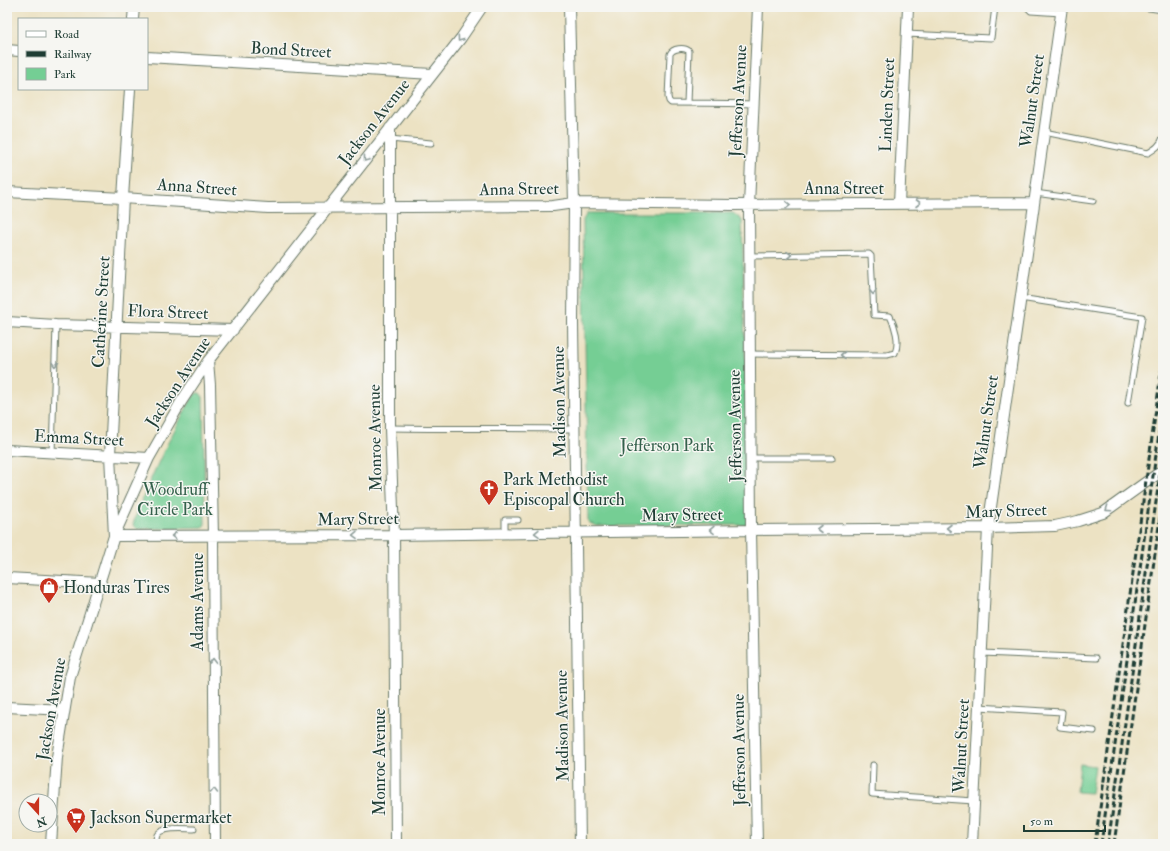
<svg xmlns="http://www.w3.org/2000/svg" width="1170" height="851" font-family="'IM FELL Double Pica',serif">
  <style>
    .green { fill: #74ce94; stroke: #4a8664 }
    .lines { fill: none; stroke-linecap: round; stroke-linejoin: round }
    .service-casing { stroke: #677766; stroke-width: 7 }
    .minor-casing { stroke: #677766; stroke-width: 12 }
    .service { stroke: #fff; stroke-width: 5 }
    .minor { stroke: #fff; stroke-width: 10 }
    .rail { stroke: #1f3d34; stroke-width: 3; stroke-dasharray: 6 3; stroke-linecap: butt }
    .oneway { stroke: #8f9e9a }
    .labels { text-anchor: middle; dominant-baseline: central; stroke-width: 3; stroke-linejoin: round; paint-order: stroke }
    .street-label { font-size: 17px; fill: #1f3d34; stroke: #f6f6f2 }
    .park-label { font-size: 17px; fill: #34614c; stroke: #f6f6f2 }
    .poi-label { font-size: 17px; fill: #1f3d34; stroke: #f6f6f2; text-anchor: start }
  </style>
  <rect width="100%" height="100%" fill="#f6f6f2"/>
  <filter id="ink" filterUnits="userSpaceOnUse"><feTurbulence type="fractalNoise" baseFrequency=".025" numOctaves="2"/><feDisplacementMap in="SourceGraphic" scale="8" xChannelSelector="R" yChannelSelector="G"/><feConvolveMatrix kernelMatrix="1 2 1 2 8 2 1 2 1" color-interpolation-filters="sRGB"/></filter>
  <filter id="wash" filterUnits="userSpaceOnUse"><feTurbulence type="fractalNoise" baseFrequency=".012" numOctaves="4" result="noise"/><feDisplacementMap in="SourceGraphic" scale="16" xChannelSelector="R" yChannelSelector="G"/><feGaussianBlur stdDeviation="0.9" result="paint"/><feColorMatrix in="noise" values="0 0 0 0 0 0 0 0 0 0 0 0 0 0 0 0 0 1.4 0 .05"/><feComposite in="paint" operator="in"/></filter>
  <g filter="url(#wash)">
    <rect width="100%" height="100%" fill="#ece2c3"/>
    <!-- green -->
    <path class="green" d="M587,213H733L742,220L749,520L745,525L596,526L588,522L583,220Z
      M197,393H200L203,397L205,524L203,527L137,529L133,525L134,521C150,477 170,436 194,395Z
      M1080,764L1095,766L1091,793L1077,792Z"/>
  </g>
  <g filter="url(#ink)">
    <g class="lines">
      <!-- service casing -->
      <g class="service-casing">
        <path id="service" d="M1027,7L1031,11L1061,13
          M1142,7L1163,10
          M906,34L991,38L995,7
          M687,103L689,51C684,47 673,48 670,54L668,97L669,101L671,103C699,103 726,103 753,104
          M1044,132L1148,153C1155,149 1161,145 1163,137
          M390,139L431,143
          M1035,193L1093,201
          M750,256L869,254L871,256L874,315L890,316C895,326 900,342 895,353L887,355L750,354
          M1020,298L1142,317L1128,403
          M390,428C452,429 513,428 575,429
          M52,453L56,325
          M751,458H832
          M505,533V520H518
          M982,653L1096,658
          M979,707L1062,712L1060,727L1094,731
          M873,765L872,794L974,801
          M156,844C156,841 156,837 157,835C162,826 185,829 194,829"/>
      </g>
      <!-- minor casing -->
      <g class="minor-casing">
        <path id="minor" d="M569,7L574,203L573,323L580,844
          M133,19L134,7
          M7,50L19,51
          M147,57L432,74
          M130,89L123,198L110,455L114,536L394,535L751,530L988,528L1055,526L1078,521L1103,513L1163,470
          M390,128V428L394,535L396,844
          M7,192L123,198L268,208L553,206L574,203L732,205L1033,203
          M899,204L908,7
          M7,322L56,325L233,330
          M208,361L210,385L213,537L215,844
          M7,450L149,458
          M7,578L101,583
          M7,707L64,710
          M51,844L57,757L70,677L114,536L149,458L181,402L208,361L461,38L482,7
          M757,844L751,530L749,205L758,7
          M972,844L988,528L1062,7"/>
      </g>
      <!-- service -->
      <use href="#service" class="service"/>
      <!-- minor -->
      <use href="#minor" class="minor"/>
      <!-- rail -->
      <path class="rail" d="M1095,844L1163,359
        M1101,844L1163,405
        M1108,844L1163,452
        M1114,844L1163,497"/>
    </g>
    <!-- one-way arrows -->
    <defs><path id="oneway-chevron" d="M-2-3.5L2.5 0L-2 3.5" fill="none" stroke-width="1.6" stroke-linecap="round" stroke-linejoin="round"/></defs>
    <g class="oneway">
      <use href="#oneway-chevron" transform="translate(460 39) rotate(126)"/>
      <use href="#oneway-chevron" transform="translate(366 159) rotate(128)"/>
      <use href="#oneway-chevron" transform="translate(918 203)"/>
      <use href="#oneway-chevron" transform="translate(788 205)"/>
      <use href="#oneway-chevron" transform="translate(789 255) rotate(-1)"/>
      <use href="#oneway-chevron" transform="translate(873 292) rotate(87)"/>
      <use href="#oneway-chevron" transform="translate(843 355) rotate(-180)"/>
      <use href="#oneway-chevron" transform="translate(55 364) rotate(92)"/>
      <use href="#oneway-chevron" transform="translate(1108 509) rotate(146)"/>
      <use href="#oneway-chevron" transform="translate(949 528) rotate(180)"/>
      <use href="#oneway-chevron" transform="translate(819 529) rotate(180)"/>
      <use href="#oneway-chevron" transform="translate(712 530) rotate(179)"/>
      <use href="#oneway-chevron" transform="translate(537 533) rotate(179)"/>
      <use href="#oneway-chevron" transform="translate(355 535) rotate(179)"/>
      <use href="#oneway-chevron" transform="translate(174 536) rotate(-180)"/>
      <use href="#oneway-chevron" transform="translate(213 661) rotate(-90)"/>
      <use href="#oneway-chevron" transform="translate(214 791) rotate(-90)"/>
    </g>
  </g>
  <!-- icons -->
  <defs>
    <g id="church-pin" transform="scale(1)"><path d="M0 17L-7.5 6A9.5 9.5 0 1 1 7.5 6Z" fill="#c8321e" stroke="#f6f6f2"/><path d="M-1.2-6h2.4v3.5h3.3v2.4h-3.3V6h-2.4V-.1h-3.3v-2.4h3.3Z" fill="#fff"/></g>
    <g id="shop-pin" transform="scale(1)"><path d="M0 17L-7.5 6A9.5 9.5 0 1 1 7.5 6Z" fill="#c8321e" stroke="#f6f6f2"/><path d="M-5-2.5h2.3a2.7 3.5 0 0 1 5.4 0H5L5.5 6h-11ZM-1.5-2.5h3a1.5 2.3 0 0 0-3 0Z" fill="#fff"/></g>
    <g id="supermarket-pin" transform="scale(1)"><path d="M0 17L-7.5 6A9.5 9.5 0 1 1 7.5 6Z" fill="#c8321e" stroke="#f6f6f2"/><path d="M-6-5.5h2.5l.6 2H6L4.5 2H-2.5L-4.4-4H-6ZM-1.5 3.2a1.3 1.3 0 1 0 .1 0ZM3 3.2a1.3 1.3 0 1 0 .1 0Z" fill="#fff"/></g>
  </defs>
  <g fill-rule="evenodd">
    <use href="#church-pin" x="489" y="489"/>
    <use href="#shop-pin" x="49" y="587"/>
    <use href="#supermarket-pin" x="76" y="817"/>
  </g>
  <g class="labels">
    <!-- street labels -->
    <g class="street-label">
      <text transform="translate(291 50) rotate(3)">Bond Street</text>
      <text transform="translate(738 101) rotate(-87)">Jefferson Avenue</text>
      <text transform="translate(1032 101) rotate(-82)">Walnut Street</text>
      <text transform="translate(887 105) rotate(-88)">Linden Street</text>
      <text transform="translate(374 122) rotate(-52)">Jackson Avenue</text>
      <text transform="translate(197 187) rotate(4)">Anna Street</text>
      <text x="844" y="188">Anna Street</text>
      <text transform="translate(519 189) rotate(-1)">Anna Street</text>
      <text transform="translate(101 312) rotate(-87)">Catherine Street</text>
      <text transform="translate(168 312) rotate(2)">Flora Street</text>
      <text transform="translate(178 382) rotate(-57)">Jackson Avenue</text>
      <text transform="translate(559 402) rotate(-91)">Madison Avenue</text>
      <text transform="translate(986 422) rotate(-82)">Walnut Street</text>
      <text transform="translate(735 426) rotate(-91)">Jefferson Avenue</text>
      <text transform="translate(79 438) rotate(3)">Emma Street</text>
      <text transform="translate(375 438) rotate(-91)">Monroe Avenue</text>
      <text transform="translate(1006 511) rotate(-2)">Mary Street</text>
      <text transform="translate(682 515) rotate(-1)">Mary Street</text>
      <text transform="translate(358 519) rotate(-1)">Mary Street</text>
      <text transform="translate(197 602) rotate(-90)">Adams Avenue</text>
      <text transform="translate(51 709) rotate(-80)">Jackson Avenue</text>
      <text transform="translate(562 726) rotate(-91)">Madison Avenue</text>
      <text transform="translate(961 746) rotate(-87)">Walnut Street</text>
      <text transform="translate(739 750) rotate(-91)">Jefferson Avenue</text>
      <text transform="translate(379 762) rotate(-90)">Monroe Avenue</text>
    </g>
    <!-- park labels -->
    <g class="park-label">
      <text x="667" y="445">Jefferson Park</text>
      <text x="175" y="489">Woodruff<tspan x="175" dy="20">Circle Park</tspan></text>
    </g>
    <!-- poi labels -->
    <g class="poi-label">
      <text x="503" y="479">Park Methodist<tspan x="503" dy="20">Episcopal Church</tspan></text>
      <text x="63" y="587">Honduras Tires</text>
      <text x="90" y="817">Jackson Supermarket</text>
    </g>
  </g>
  <!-- margin -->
  <rect width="1170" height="851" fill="none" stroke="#f6f6f2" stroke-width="24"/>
  <!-- legend -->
  <rect x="18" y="18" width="130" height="72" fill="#f6f6f2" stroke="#a0aca6"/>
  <rect x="26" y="31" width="20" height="6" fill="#ffffff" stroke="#a0aca6"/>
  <text x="54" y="38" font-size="12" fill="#1f3d34">Road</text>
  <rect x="26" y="51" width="20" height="6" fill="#1f3d34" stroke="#a0aca6"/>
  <text x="54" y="58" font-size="12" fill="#1f3d34">Railway</text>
  <rect x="26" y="68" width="20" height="12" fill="#74ce94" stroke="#a0aca6"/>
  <text x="54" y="78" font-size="12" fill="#1f3d34">Park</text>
  <!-- north arrow -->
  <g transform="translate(38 813) rotate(159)"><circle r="19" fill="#f6f6f2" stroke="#a0aca6"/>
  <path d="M0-3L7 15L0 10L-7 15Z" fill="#c8321e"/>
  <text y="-6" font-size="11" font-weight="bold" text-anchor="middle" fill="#1f3d34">N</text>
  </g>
  <!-- scale -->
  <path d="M1024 825v6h81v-6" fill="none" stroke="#1f3d34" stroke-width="2"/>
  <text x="1030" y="825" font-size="12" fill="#1f3d34" stroke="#f6f6f2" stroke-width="3" paint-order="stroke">50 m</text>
</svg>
